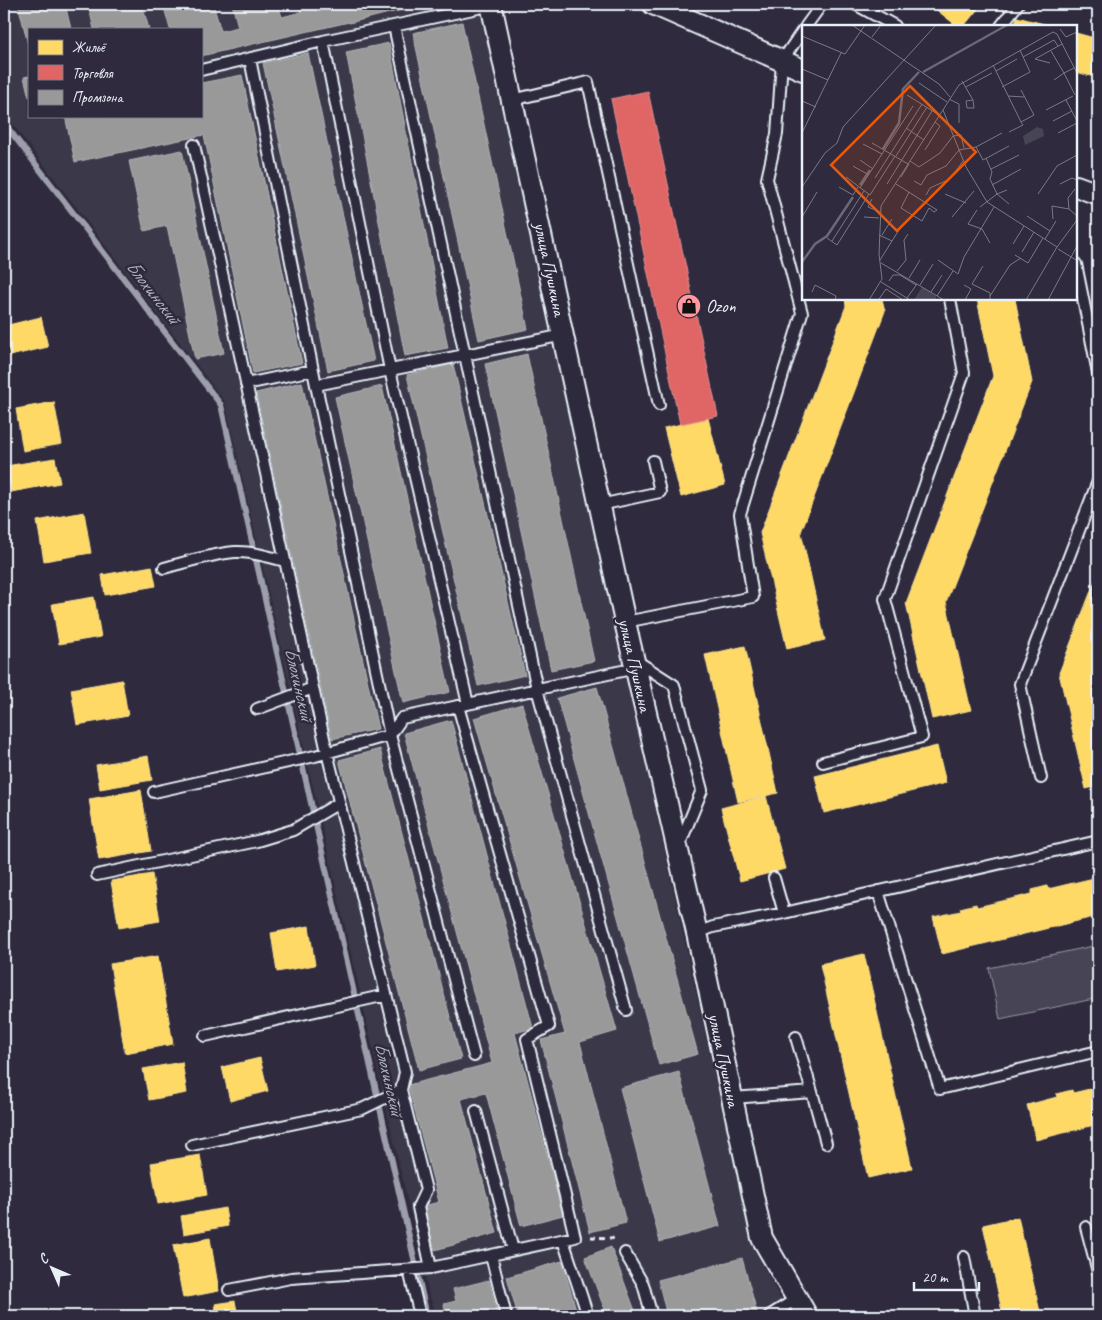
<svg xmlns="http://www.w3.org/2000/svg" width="1102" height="1320" font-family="Caveat,sans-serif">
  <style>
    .built { fill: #3b3749; fill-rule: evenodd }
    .green { fill: #464455; stroke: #979aa6 }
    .homes { fill: #ffd966; stroke: #f8e092 }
    .shops { fill: #e06666; stroke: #e29092 }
    .industry { fill: #999; stroke: #b1b3b6 }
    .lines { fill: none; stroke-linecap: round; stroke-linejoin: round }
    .stream { stroke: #9c9fab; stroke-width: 6 }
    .service-casing { stroke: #e8f1f8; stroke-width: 14 }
    .minor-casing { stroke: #e8f1f8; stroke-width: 24 }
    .path { stroke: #e8f1f8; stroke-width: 3; stroke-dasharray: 5 4; stroke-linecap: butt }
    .service { stroke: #2f2a3d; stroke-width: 10 }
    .minor { stroke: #2f2a3d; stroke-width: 20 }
    .labels { text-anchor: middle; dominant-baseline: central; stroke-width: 5; stroke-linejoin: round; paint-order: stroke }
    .street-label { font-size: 18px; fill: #e8f1f8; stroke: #2f2a3d }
    .poi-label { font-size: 18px; fill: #e8f1f8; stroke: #2f2a3d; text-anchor: start }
    .water-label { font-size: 19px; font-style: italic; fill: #afb4be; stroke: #2f2a3d }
    .inset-river { fill: none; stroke: #696978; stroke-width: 2.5 }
    .inset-road { fill: none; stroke: #797a88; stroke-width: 1 }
    .view { fill: #e8590c; fill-opacity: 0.15; stroke: #e8590c; stroke-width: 2.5 }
    .inset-edge { fill: none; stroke: #e8f1f8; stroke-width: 2.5 }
  </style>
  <rect width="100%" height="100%" fill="#2f2a3d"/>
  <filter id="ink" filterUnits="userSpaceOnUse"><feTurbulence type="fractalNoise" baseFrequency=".02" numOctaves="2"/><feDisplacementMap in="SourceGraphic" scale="10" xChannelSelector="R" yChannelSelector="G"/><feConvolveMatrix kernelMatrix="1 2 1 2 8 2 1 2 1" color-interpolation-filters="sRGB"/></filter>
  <g filter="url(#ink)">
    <!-- built -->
    <path class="built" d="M4,4H482L623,663L752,1245L790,1316H437L429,1295L225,402L4,113ZM29,29H201V116H29Z"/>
    <!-- green -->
    <path class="green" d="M1098,945V998L1000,1019L989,968Z"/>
    <!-- homes -->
    <path class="homes" d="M929,4H982L964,26H957Z
      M1017,17L1052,26H1014Z
      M1076,33L1098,39V78L1076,72Z
      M845,299H882L885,311L801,532L825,640L787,649L760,533L846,306Z
      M977,299H1015L1032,382L946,602L971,710L932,719L906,603L993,376Z
      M41,317L48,347L10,356L4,326Z
      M54,402L62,444L23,451L16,409Z
      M708,418L725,485L681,497L664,428Z
      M55,458L60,483L11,492L6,466Z
      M84,512L91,553L44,561L37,521Z
      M152,566L156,586L105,595L102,575Z
      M1098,573V786L1086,789L1059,673Z
      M94,597L101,637L59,644L52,604Z
      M745,646L778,793L738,802L705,655Z
      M122,680L128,716L77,725L71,689Z
      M937,746L946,783L824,813L815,776Z
      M148,756L152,780L100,789L96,765Z
      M141,790L151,851L99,860L89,799Z
      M766,796L785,869L740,881L721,808Z
      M152,874L160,921L119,928L111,881Z
      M1098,877V916L942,954L933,917L961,911L960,908L976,904L977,907L1032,894V890L1047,886L1048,889Z
      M309,926L315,965L277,972L271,933Z
      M864,954L912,1168L868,1178L820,964Z
      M158,956L173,1044L125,1053L110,964Z
      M260,1058L268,1091L230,1101L222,1067Z
      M182,1062L187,1093L149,1100L143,1069Z
      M1098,1087V1124L1036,1140L1027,1105L1057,1097L1056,1094L1072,1090L1073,1093Z
      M200,1155L207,1195L158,1204L151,1163Z
      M225,1208L228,1226L184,1234L181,1216Z
      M1018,1217L1041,1316H1003L991,1260L983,1225Z
      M210,1238L219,1291L183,1298L173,1245Z
      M235,1301L238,1316H217L215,1304Z"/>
    <!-- shops -->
    <path class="shops" d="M648,91L718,416L680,424L611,99Z"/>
    <!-- industry -->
    <path class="industry" d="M18,4H65L71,29H29V48Z
      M88,4H142L149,29H94Z
      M163,4H213L221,31L238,27L232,4H278L282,17L301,12L299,4H326L327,6L339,4H426L349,23V22L201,56V29H170Z
      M462,22L528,329L479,340L413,33Z
      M4,36L8,59L4,60Z
      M389,43L448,348L405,356L346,52Z
      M308,53L374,361L328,371L263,63Z
      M242,75L302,363L253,373L204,135L75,162L65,116H201V83Z
      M29,76V97L24,77Z
      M182,150L224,353L195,359L167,226L144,231L129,161Z
      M527,354L594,661L551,670L485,364Z
      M453,364L525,675L478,686L407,375Z
      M302,382L378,729L332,739L256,393Z
      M382,386L450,692L403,703L335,397Z
      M597,687L698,1054L659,1065L557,698Z
      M522,704L617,1031L580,1042L626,1223L590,1232L541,1040L565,1034L474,718Z
      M451,720L533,1028L515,1033L563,1215L521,1226L486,1093L461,1099L497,1233L435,1250L423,1206L439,1202L408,1085L492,1063L404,733Z
      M380,749L461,1059L419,1070L339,760Z
      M679,1072L720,1226L660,1242L620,1088Z
      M611,1247L637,1316H607L585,1257Z
      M742,1258L758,1316H667L658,1280Z
      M562,1261L578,1316H518L507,1277Z
      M489,1280L498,1316H446L444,1304L456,1301L453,1289Z"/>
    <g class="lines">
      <!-- stream -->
      <path class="stream" d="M4,123L221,405L427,1316"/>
      <!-- service casing -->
      <g class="service-casing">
        <path id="service" d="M855,4L895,26
          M394,26L537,689L626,1010
          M806,26L822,4
          M1001,26L1018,4
          M323,41L390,370L468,704
          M250,59L316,385L390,735L474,1056
          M201,70L323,41L492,5
          M512,100L588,82L659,405
          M194,145L327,752L405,1072L401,1090L426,1190L418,1207L431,1268
          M1076,264L1098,373
          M246,384L313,370
          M316,385L564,335
          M600,505L660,492L653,461
          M164,568C187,562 211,554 235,552C251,551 270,557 285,561
          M625,622L753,597L740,514L802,313L767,179L777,134L782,61L803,30
          M635,660L674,685L702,790L679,846
          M257,709L313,688
          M823,762L922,737L885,599L964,373L950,299
          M1041,778L1020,684L1098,481
          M154,792L315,756L390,735L402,718L636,668
          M97,875L257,841L293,830L339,803
          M774,878L784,913
          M878,891L940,1089L1098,1051
          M697,933L713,927L784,913L1098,841
          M205,1036L386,995
          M812,1092L826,1143
          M732,1098L812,1092L796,1037
          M476,1111L513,1250
          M192,1145L362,1109L401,1090
          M1086,1227L1098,1272
          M563,1240L588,1316
          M625,1253L643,1284L652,1316
          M491,1255L506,1316
          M964,1257L975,1316
          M409,1270L420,1316
          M229,1290L291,1278L431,1268L575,1237L527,1039L549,1026L458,706
          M769,1316L796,1299"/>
      </g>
      <!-- minor casing -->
      <g class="minor-casing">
        <path id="minor" d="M491,4L625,622L697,933L762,1238L807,1316
          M653,4L803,70
          M1076,186L1098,194"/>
      </g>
      <!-- path -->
      <path class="path" d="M591,1237L612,1238L615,1242"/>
      <!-- service -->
      <use href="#service" class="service"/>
      <!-- minor -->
      <use href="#minor" class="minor"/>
    </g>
  </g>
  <!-- icons -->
  <defs>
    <g id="shop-disc" transform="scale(1.25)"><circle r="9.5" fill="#ff9aa2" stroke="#2f2a3d"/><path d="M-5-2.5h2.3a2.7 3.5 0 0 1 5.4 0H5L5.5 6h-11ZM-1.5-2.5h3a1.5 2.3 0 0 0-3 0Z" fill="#111"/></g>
  </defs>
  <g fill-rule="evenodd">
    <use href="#shop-disc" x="689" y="306"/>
  </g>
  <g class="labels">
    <!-- street labels -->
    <g class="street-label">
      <text transform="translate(550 269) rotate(78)">улица Пушкина</text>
      <text transform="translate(635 665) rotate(77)">улица Пушкина</text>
      <text transform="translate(724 1060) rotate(78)">улица Пушкина</text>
    </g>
    <!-- poi labels -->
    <g class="poi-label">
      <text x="706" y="306">Ozon</text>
    </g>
    <!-- water labels -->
    <g class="water-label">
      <text transform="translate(153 292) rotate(52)">Блохинский</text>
      <text transform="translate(299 684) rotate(77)">Блохинский</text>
      <text transform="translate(389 1079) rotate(77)">Блохинский</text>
    </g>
  </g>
  <!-- overview -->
  <g transform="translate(802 25)">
    <rect width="275" height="275" fill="#2f2a3d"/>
    <path d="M235,102L241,104L242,111L223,120L221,111ZM120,262L134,271V275H111L107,273L112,275Z" fill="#464455"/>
    <path class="inset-river" d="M121,47L205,0M81,124L97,98L101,64L117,47M58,160L68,145M0,237L13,219L25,211L51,172"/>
    <path class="inset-road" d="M50,0L137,59L148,72M258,4L264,12L275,7M0,11L43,29L63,0M70,12L79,0M249,26L262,48L252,55M221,32L252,15L256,21M248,38L233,34L260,19M191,40L219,97L232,90L219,65M272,43L262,48L273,70M0,44L26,55M194,46L215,34M160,56L171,75L172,83H165L164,76L171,75M117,58L145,77M164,62L190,48M200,62L228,47L218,25M105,70L137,90M206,71L222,72M147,74L157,79V98M264,75L275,96M0,76L14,82M141,85L164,142L185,177L255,222M244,85L271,71M251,96L270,86M104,103L122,115M207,107L221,100L219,97M0,108L39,28M256,108L275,98M70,118L106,139M61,119L80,129M174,122L200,108M123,125L138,101L133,97M94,131L125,82M58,135L71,144M108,136L117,142L138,128L151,111L159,110L162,123M51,141L67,150M189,144L217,130M44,152L68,170L93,131M99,152L107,139M73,153L120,79M112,156L119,160L125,150L144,141L157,125L174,122L181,135L207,121M85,159L130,86M94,159L135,185L132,187L127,183M258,159L270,153L275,155M190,160L219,144M0,162L23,128L35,118L41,102L134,0M37,162L51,170L56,162M58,163L111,81M273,164L266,173L267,184L275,191M205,165L195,169L207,179M107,167L99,183L120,196L127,183M143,169L164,178M236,169L255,141L275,130M124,170L128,163L148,154L161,136M70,174L66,182L78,187M178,182L195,169L188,154L190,147L184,133M175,185L166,199L180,204L188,218M225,191L248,206M0,192L15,167M62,192L77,193M150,192L172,166M251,194L250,181L267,184M77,210L90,216L78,235M80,210L90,194M25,213L35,220L67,169M243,214L254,196M30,216L62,166M90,216L100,200M211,219L222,201M256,224L274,235M220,227L232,207M213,230L226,238L241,213M136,235L156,249L162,232L192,182M79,238L142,275M181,241L170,259L188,268V275M95,246L104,235L102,215L106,209M107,253L118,235M87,256L91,250H98L114,260M79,257L108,275M118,260L131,239M162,260L169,264L163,275M10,267L13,260L34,271L33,275M129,267L140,250M135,271L151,246M188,271L208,240L219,233M105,273L115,259M77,274L84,264L101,275M67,275L80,254L77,229L79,181L157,60L251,7L255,9L275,48M224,275L255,222L275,195M246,275L275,221"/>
    <path class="view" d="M108,61L174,127L95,206L29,140Z"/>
    <rect width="275" height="275" class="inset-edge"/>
  </g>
  <!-- margin -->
  <rect width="1102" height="1320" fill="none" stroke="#2f2a3d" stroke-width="20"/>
  <rect x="10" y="10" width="1082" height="1300" fill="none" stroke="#e8f1f8" stroke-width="2" filter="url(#ink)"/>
  <!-- legend -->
  <rect x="28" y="28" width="175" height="90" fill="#2f2a3d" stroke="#797a88"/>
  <rect x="38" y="40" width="25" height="15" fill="#ffd966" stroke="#797a88"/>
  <text x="72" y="52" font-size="15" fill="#e8f1f8">Жильё</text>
  <rect x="38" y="65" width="25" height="15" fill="#e06666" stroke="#797a88"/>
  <text x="72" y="78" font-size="15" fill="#e8f1f8">Торговля</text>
  <rect x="38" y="90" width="25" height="15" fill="#999999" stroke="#797a88"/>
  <text x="72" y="102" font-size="15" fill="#e8f1f8">Промзона</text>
  <!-- north arrow -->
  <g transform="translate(52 1268) rotate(315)" stroke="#2f2a3d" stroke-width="4" paint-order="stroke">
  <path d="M0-4L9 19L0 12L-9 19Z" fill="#e8f1f8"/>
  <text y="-8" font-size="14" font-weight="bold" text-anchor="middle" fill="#e8f1f8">С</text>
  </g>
  <!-- scale -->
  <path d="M914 1282v8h65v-8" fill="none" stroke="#e8f1f8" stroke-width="2.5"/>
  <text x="922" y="1282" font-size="15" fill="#e8f1f8" stroke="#2f2a3d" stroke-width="4" paint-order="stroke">20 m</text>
</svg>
